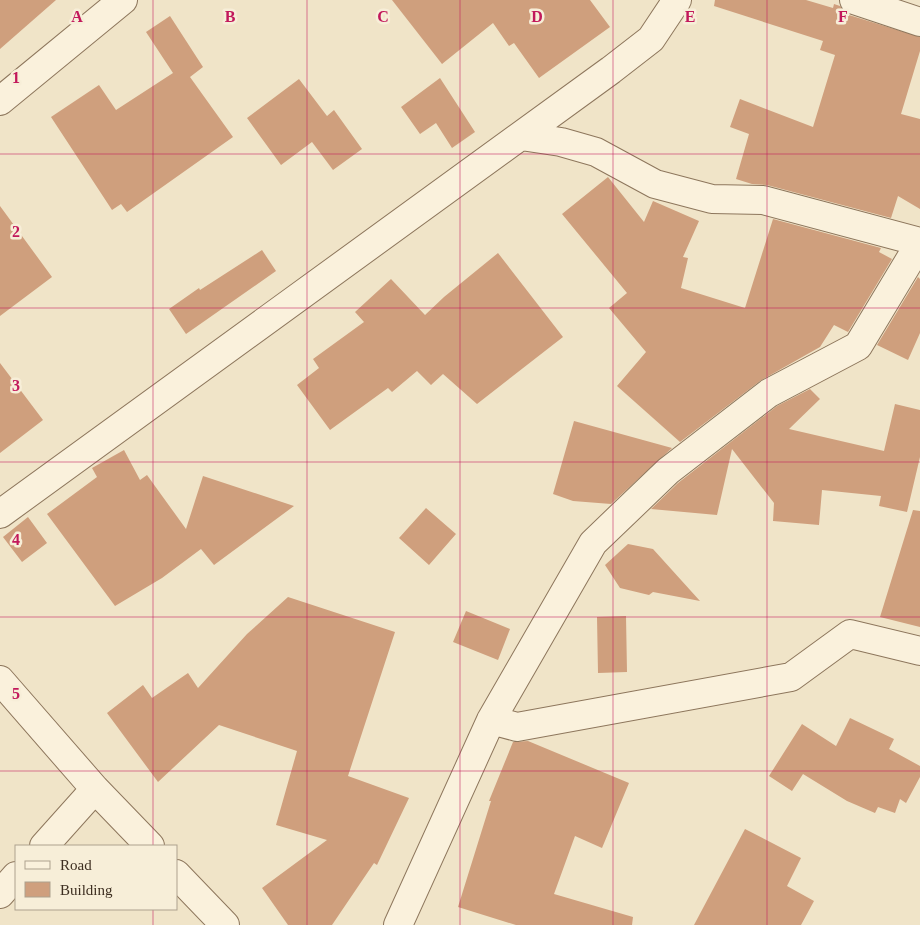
<svg xmlns="http://www.w3.org/2000/svg" width="920" height="925" font-family="'Times New Roman',serif">
  <style>
    .building { fill: #cf9f7d }
    .lines { fill: none; stroke-linecap: round; stroke-linejoin: round }
    .minor-casing { stroke: #8d765c; stroke-width: 30 }
    .minor { stroke: #faf1dc; stroke-width: 28 }
    .grid { fill: none; stroke: #c2185b; stroke-width: 1; stroke-opacity: 0.55 }
    .grid-label { font-size: 16px; text-anchor: middle; font-weight: bold; fill: #c2185b; stroke: #f7eed8; stroke-width: 5; stroke-linejoin: round; paint-order: stroke }
  </style>
  <rect width="100%" height="100%" fill="#f0e4c8"/>
  <!-- building -->
  <path class="building" d="M0,0H56L0,49Z
    M392,0H590L610,27L539,78L514,43L509,46L493,23L442,64Z
    M715,0H806L833,8L834,4L840,6L849,15L920,37V51L901,114L920,119V209L898,196L891,218L767,185L752,184L736,179L749,134L730,127L740,99L813,127L835,55L820,50L823,41L714,6Z
    M170,16L203,67L190,77L233,137L127,212L121,204L112,210L51,117L99,85L116,110L173,73L146,32Z
    M440,78L475,132L452,148L436,123L420,134L401,107Z
    M299,79L327,116L334,110L362,149L333,170L312,142L281,165L247,118Z
    M608,177L644,222L653,201L699,221L683,257L688,258L681,288L745,308L773,219L881,248L879,252L892,259L848,332L834,325L820,347L760,381L680,442L617,386L646,352L609,308L627,293L562,214Z
    M0,206L52,277L0,316Z
    M262,250L276,271L186,334L169,309L199,288L200,290Z
    M498,253L563,337L477,404L443,374L431,385L417,371L392,392L388,388L330,430L297,385L319,368L313,359L364,322L355,312L391,279L425,315L444,297Z
    M918,277L920,279V333L908,360L877,345Z
    M0,363L43,420L0,453Z
    M810,389L820,399L789,429L884,451L895,404L920,410V457L907,512L879,506L881,496L822,490L819,525L773,521L774,503L732,449L717,515L651,509L678,483L777,406Z
    M574,421L672,448L611,504L573,501L553,494Z
    M124,450L140,480L147,475L186,529L203,476L294,506L214,565L201,549L162,578L115,606L47,514L97,477L92,468Z
    M426,508L456,534L429,565L399,538Z
    M913,510L920,511V627L880,617Z
    M28,517L47,543L22,562L3,537Z
    M628,544L653,549L700,601L653,592L649,595L620,588L605,565Z
    M288,597L395,632L348,776L409,798L377,865L374,863L332,925H288L262,888L327,840L276,825L297,751L219,725L158,782L107,713L143,685L152,698L188,673L198,688L247,634Z
    M466,611L510,629L498,660L453,642Z
    M626,616L627,672L598,673L597,617Z
    M850,718L894,739L889,749L920,766V777L906,803L900,799L895,813L878,807L875,813L847,801L803,774L792,791L769,776L802,724L836,746Z
    M528,741L629,783L602,848L575,836L554,894L633,917L632,925H516L458,907L491,801H489L513,742Z
    M745,829L801,858L787,886L814,901L801,925H694Z"/>
  <g class="lines">
    <!-- minor casing -->
    <g class="minor-casing">
      <path id="minor" d="M854,0L920,22
        M0,101L123,0
        M521,136L561,142L596,152L655,184L712,199L763,200L920,242
        M0,514L611,70L651,39L677,0
        M0,680L95,789L150,846
        M491,720L517,727L791,677L850,634L920,651
        M44,846L95,789
        M176,874L225,925
        M0,894L16,876
        M398,925L491,720L593,543L668,471L769,393L858,346L920,243"/>
    </g>
    <!-- minor -->
    <use href="#minor" class="minor"/>
  </g>
  <!-- grid -->
  <path class="grid" d="M153,0V846M307,0V925M460,0V925M613,0V925M767,0V925M0,154H920M0,308H920M0,462H920M0,617H920M0,771H920M153,909V925"/>
  <g class="grid-label">
    <text x="77" y="22">A</text>
    <text x="230" y="22">B</text>
    <text x="383" y="22">C</text>
    <text x="537" y="22">D</text>
    <text x="690" y="22">E</text>
    <text x="843" y="22">F</text>
    <text x="16" y="83">1</text>
    <text x="16" y="237">2</text>
    <text x="16" y="391">3</text>
    <text x="16" y="545">4</text>
    <text x="16" y="699">5</text>
  </g>
  <!-- legend -->
  <rect x="15" y="845" width="162" height="65" fill="#f7eed8" stroke="#ada18e"/>
  <rect x="25" y="861" width="25" height="8" fill="#faf1dc" stroke="#ada18e"/>
  <text x="60" y="870" font-size="15" fill="#3d2e20">Road</text>
  <rect x="25" y="882" width="25" height="15" fill="#cf9f7d" stroke="#ada18e"/>
  <text x="60" y="895" font-size="15" fill="#3d2e20">Building</text>
</svg>
